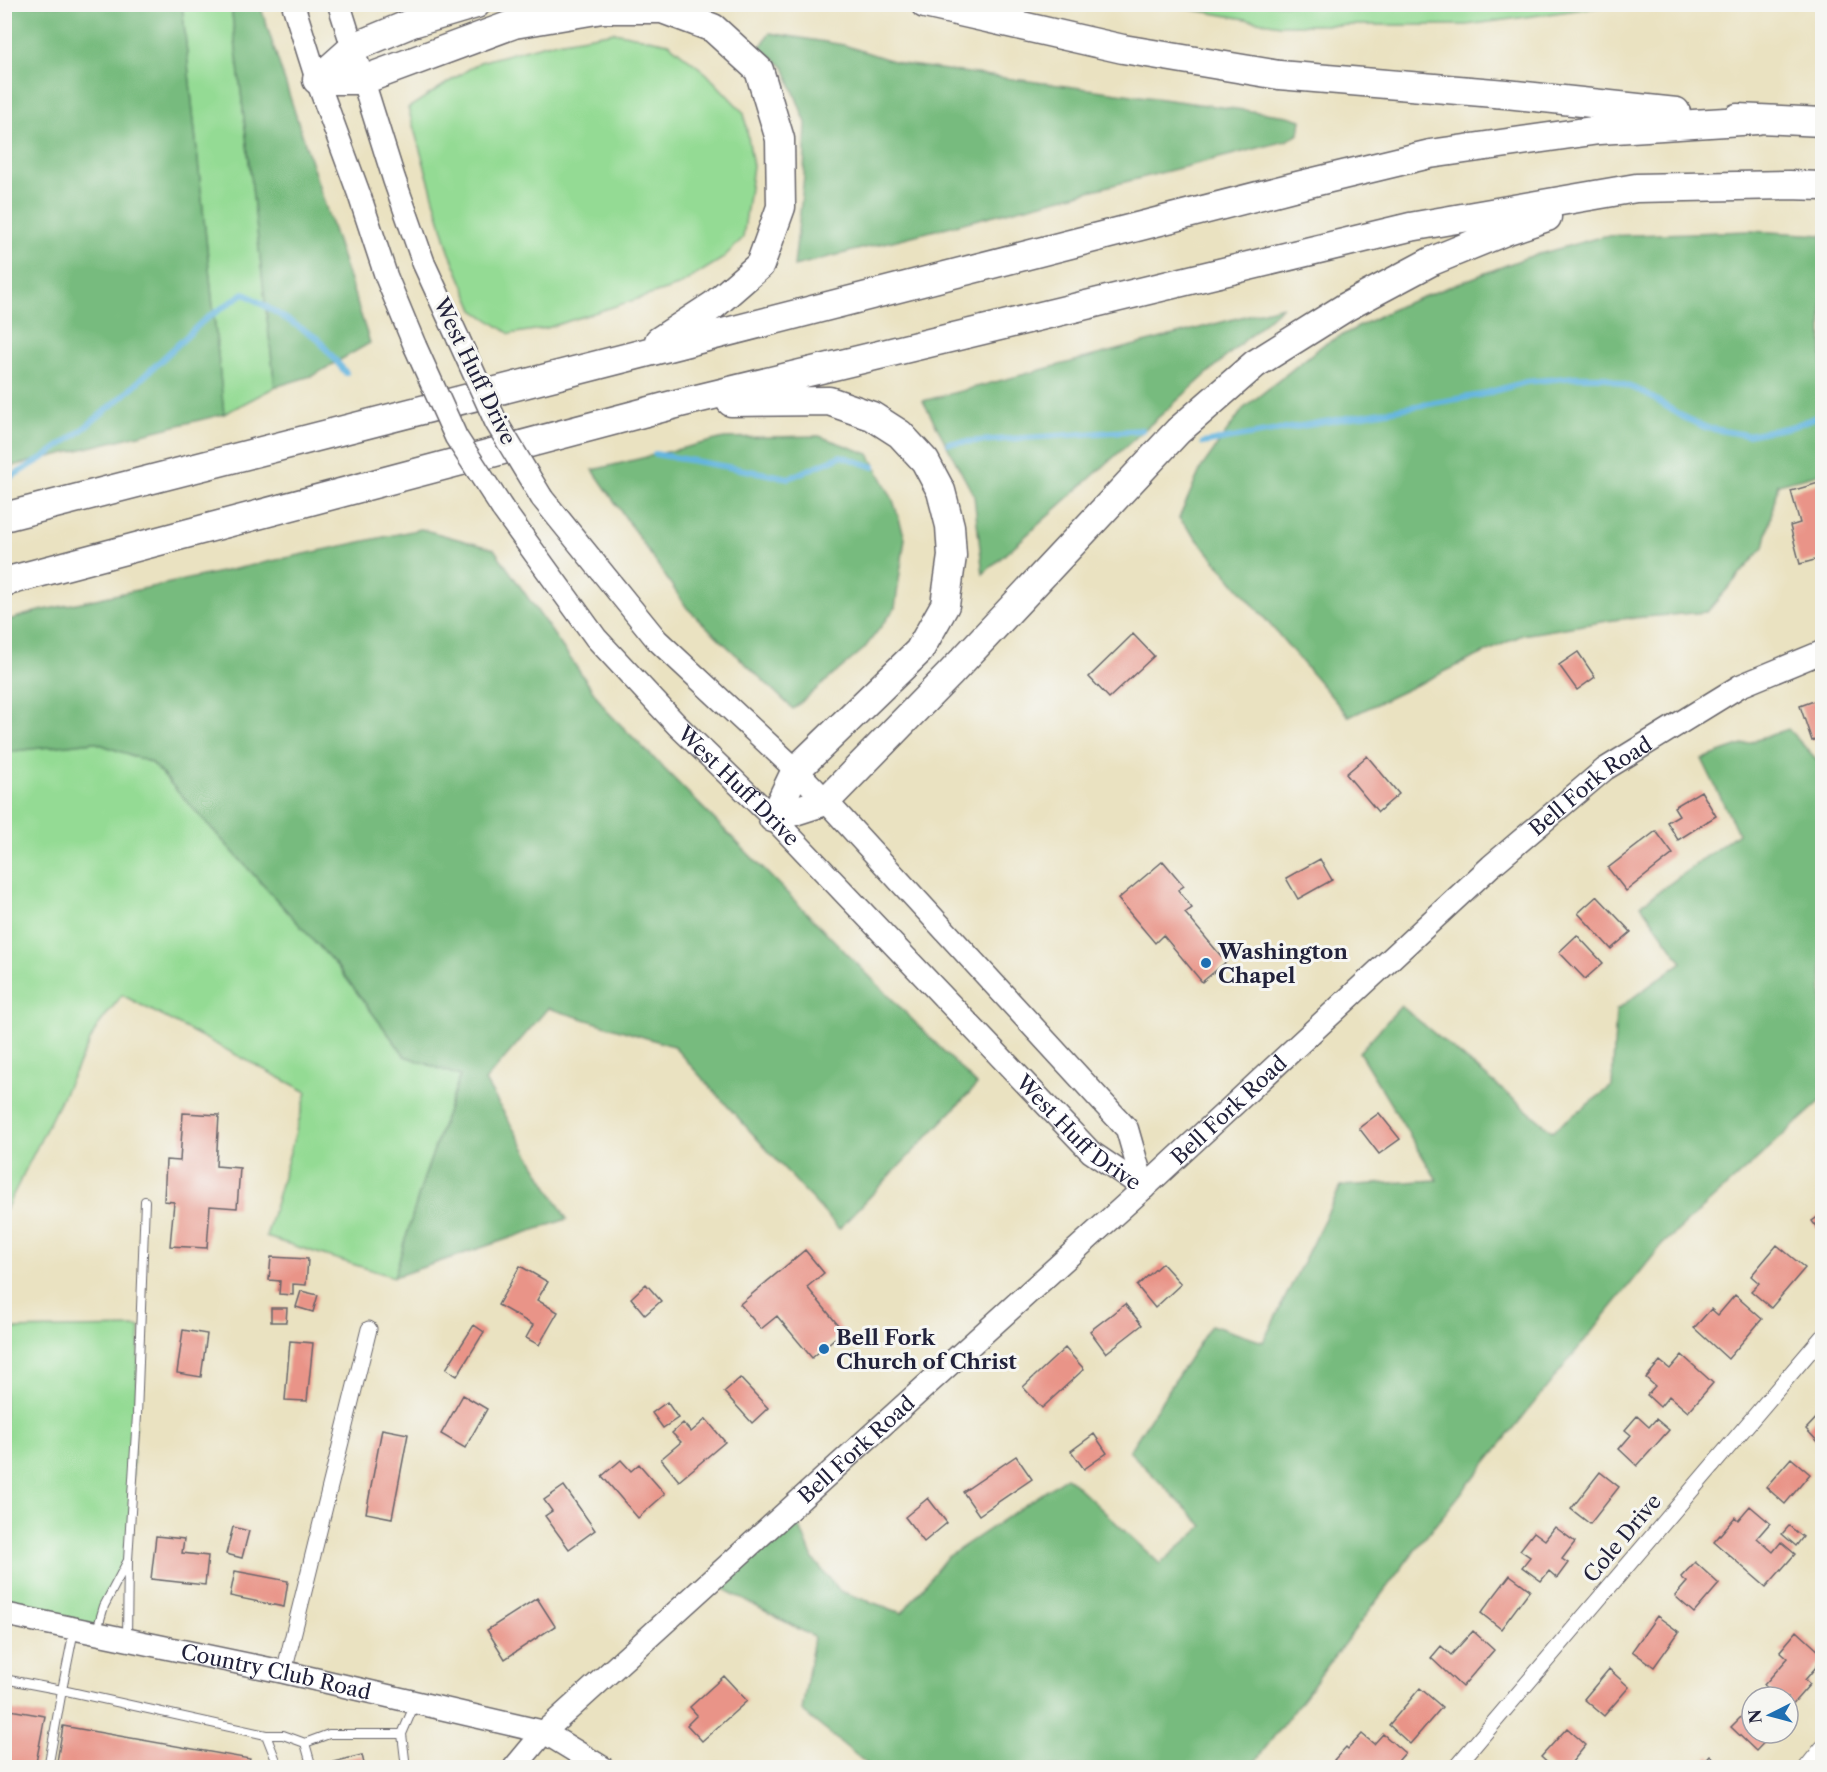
<svg xmlns="http://www.w3.org/2000/svg" width="1827" height="1772" font-family="'Libre Caslon Text',serif">
  <style>
    .green { fill: #94db94; stroke: #5b7e68; stroke-width: 1.5 }
    .forest { fill: #77bb7e; stroke: #4c6e5c; stroke-width: 1.5 }
    .lines { fill: none; stroke-linecap: round; stroke-linejoin: round }
    .stream { stroke: #64b5df; stroke-width: 6 }
    .building { fill: #e99488 }
    .lane-casing { stroke: #68656a; stroke-width: 10 }
    .street-casing { stroke: #68656a; stroke-width: 17 }
    .secondary-casing { stroke: #68656a; stroke-width: 25 }
    .highway-casing { stroke: #68656a; stroke-width: 31 }
    .lane { stroke: #fff; stroke-width: 8 }
    .street { stroke: #fff; stroke-width: 15 }
    .secondary { stroke: #fff; stroke-width: 22 }
    .highway { stroke: #fff; stroke-width: 28 }
    .secondary-bridge-casing { stroke: #68656a; stroke-width: 25; stroke-linecap: butt }
    .secondary-bridge { stroke: #fff; stroke-width: 22 }
    .poi-dot { fill: #1f6fb2; stroke: #f6f6f2; stroke-width: 2 }
    .labels { text-anchor: middle; dominant-baseline: central; stroke-width: 6; stroke-linejoin: round; paint-order: stroke }
    .street-label { font-size: 21px; fill: #22223b; stroke: #f6f6f2 }
    .poi-label { font-size: 21px; font-weight: bold; fill: #22223b; stroke: #f6f6f2; text-anchor: start }
  </style>
  <rect width="100%" height="100%" fill="#f6f6f2"/>
  <filter id="ink" filterUnits="userSpaceOnUse"><feTurbulence type="fractalNoise" baseFrequency=".0167" numOctaves="2"/><feDisplacementMap in="SourceGraphic" scale="12" xChannelSelector="R" yChannelSelector="G"/><feConvolveMatrix kernelMatrix="1 2 1 2 8 2 1 2 1" color-interpolation-filters="sRGB"/></filter>
  <filter id="wash" filterUnits="userSpaceOnUse"><feTurbulence type="fractalNoise" baseFrequency=".008" numOctaves="4" result="noise"/><feDisplacementMap in="SourceGraphic" scale="24" xChannelSelector="R" yChannelSelector="G"/><feGaussianBlur stdDeviation="1.35" result="paint"/><feColorMatrix in="noise" values="0 0 0 0 0 0 0 0 0 0 0 0 0 0 0 0 0 1.4 0 .05"/><feComposite in="paint" operator="in"/></filter>
  <g filter="url(#wash)">
    <rect width="100%" height="100%" fill="#eae2c1"/>
    <!-- green -->
    <path class="green" d="M182,5H231L275,387L224,414Z
      M1166,5V4L1614,5L1467,25H1280Z
      M614,32L668,43L706,73L744,113L753,166L743,238L722,259L678,286L547,328L510,334L474,310L449,251L408,108L480,62L546,44Z
      M94,742L152,763L337,966L405,1056L460,1076L423,1181L394,1277L266,1237L307,1092L122,995L97,1027L5,1211L4,752Z
      M140,1327L128,1560L104,1606L97,1633L5,1614L4,1329Z"/>
    <!-- forest -->
    <path class="forest" d="M4,5H182L224,414L5,468Z
      M231,5H260L370,343L314,375L275,387Z
      M770,33L844,45L902,64L1288,116L1301,120L1299,134L1286,141L794,266L804,176L806,123L784,67L760,47Z
      M1750,231L1822,235V473L1778,484L1764,547L1707,612L1620,619L1522,635L1349,717L1179,518L1201,468L1243,409L1323,345L1399,306L1525,258L1604,236Z
      M1283,306L983,574L974,496L923,401Z
      M819,436L869,454L893,500L905,538L895,608L864,649L793,709L687,608L593,470L724,438Z
      M421,529L494,549L607,711L977,1085L839,1229L673,1046L548,1008L485,1081L567,1219L394,1277L423,1181L460,1076L405,1056L337,966L152,763L94,742L5,752V621L35,612Z
      M1788,729L1822,765V1100L1662,1245L1415,1550L1251,1767H864L867,1764L802,1711L814,1637L716,1585L792,1507L813,1559L840,1591L902,1613L946,1558L1067,1477L1160,1564L1203,1526L1129,1451L1211,1325L1263,1342L1341,1186L1437,1180L1359,1052L1401,1006L1552,1131L1612,1086L1616,1010L1682,962L1641,905L1738,833L1702,759Z"/>
    <g class="lines">
      <!-- stream -->
      <path class="stream" d="M949,443L1142,430
        M1203,443L1480,395L1526,382L1575,377H1604L1643,392L1685,418L1707,428L1747,435L1791,427L1822,415
        M655,454L789,478L841,456L874,467
        M4,481L43,458L78,433L122,397L203,321L244,293L317,338L346,373"/>
    </g>
    <g id="blocks">
      <!-- building -->
      <path class="building" d="M1822,482V558L1800,564L1790,526L1800,523L1791,491Z
        M1133,634L1154,656L1109,698L1089,677Z
        M1578,652L1595,677L1577,690L1559,665Z
        M1822,698V737L1812,741L1800,706Z
        M1367,756L1399,794L1378,812L1346,774Z
        M1701,791L1716,816L1678,840L1667,822L1679,815L1674,807Z
        M1656,831L1673,854L1626,891L1608,868Z
        M1320,859L1332,880L1298,899L1286,878Z
        M1163,861L1184,886L1178,890L1192,908L1185,913L1226,962L1202,982L1163,935L1155,943L1118,899Z
        M1597,896L1631,932L1611,949L1578,913Z
        M1577,935L1603,963L1585,979L1559,952Z
        M183,1113L219,1115L216,1166L240,1168L237,1208L210,1206L207,1248L170,1246L174,1202L164,1201L166,1160L180,1161Z
        M1379,1113L1400,1139L1379,1154L1359,1128Z
        M1822,1214V1235L1812,1221Z
        M1777,1245L1805,1268L1771,1308L1751,1291L1759,1283L1751,1276Z
        M805,1250L824,1273L807,1287L843,1331L812,1358L777,1316L761,1329L740,1304Z
        M271,1257L308,1259L306,1285L293,1284V1295L279,1294L280,1281L269,1280Z
        M1162,1263L1181,1284L1155,1308L1137,1286Z
        M520,1266L548,1282L537,1300L558,1312L539,1345L526,1338L533,1325L498,1305Z
        M646,1284L661,1301L645,1315L631,1298Z
        M301,1291L318,1295L313,1312L296,1307Z
        M1735,1295L1762,1319L1728,1359L1694,1328L1711,1309L1718,1315Z
        M1125,1304L1142,1325L1106,1353L1090,1331Z
        M271,1308H287L286,1322H271Z
        M474,1325L484,1332L457,1376L446,1369Z
        M183,1330L207,1334L201,1377L177,1373Z
        M290,1341L313,1343L307,1401L285,1400Z
        M1065,1348L1084,1369L1042,1408L1023,1387Z
        M1682,1355L1713,1383L1688,1412L1669,1396L1660,1407L1647,1395L1655,1386L1646,1378L1660,1361L1670,1369Z
        M740,1378L768,1408L752,1423L724,1392Z
        M463,1395L487,1409L465,1448L441,1434Z
        M667,1402L678,1418L663,1428L652,1413Z
        M1822,1412V1446L1806,1429Z
        M1637,1416L1649,1427L1656,1419L1669,1430L1637,1466L1619,1449L1631,1435L1625,1430Z
        M706,1419L725,1442L679,1481L661,1459L681,1442L672,1433L683,1423L691,1432Z
        M382,1429L408,1434L392,1518L366,1513Z
        M1094,1434L1107,1453L1084,1469L1071,1451Z
        M1016,1456L1032,1479L979,1515L963,1492Z
        M1791,1458L1810,1474L1785,1504L1766,1487Z
        M621,1460L631,1471L639,1464L665,1494L638,1518L602,1476Z
        M1600,1472L1619,1487L1590,1524L1571,1509Z
        M564,1486L595,1530L569,1549L545,1516L552,1511L544,1500Z
        M928,1498L947,1523L924,1542L905,1517Z
        M1750,1506L1770,1523L1757,1538L1773,1552L1781,1542L1795,1554L1766,1587L1714,1542L1735,1517L1738,1520Z
        M1789,1526L1803,1537L1796,1546L1782,1534Z
        M233,1527L249,1531L242,1558L226,1554Z
        M1555,1527L1575,1542L1562,1559L1568,1563L1557,1578L1549,1571L1541,1581L1522,1567L1530,1557L1520,1550L1534,1532L1545,1540Z
        M156,1536L184,1539L182,1553L208,1556L205,1585L151,1579Z
        M1695,1562L1719,1584L1694,1613L1675,1596L1687,1582L1681,1577Z
        M235,1571L288,1581L284,1607L230,1596Z
        M1510,1575L1530,1590L1501,1629L1481,1613Z
        M537,1598L555,1626L505,1659L487,1630Z
        M1657,1616L1679,1632L1654,1667L1632,1651Z
        M1473,1631L1494,1650L1462,1687L1431,1658L1441,1646L1451,1655Z
        M1797,1631L1822,1654V1660L1805,1680L1810,1684L1789,1708L1788,1697H1777L1764,1685L1788,1658L1780,1651Z
        M1609,1669L1629,1687L1604,1716L1584,1699Z
        M724,1676L747,1701L702,1741L687,1725L697,1715L690,1707Z
        M1420,1688L1442,1707L1410,1744L1389,1725Z
        M1752,1706V1733H1773L1756,1751L1731,1727Z
        M4,1709L45,1716L35,1768H4Z
        M63,1726L250,1759L248,1768H56Z
        M1567,1728L1586,1745L1567,1768H1553L1541,1757Z
        M1362,1734L1374,1744L1383,1734L1405,1753L1392,1768H1342L1334,1760L1346,1747L1348,1749Z
        M362,1755L365,1768H334L333,1762Z
        M1710,1755L1724,1768H1699Z"/>
    </g>
  </g>
  <g filter="url(#ink)">
    <use href="#blocks" fill-opacity="0" stroke="#68656a" stroke-width="1.5"/>
    <g class="lines">
      <!-- lane casing -->
      <g class="lane-casing">
        <path id="lane" d="M74,1630L62,1690L266,1735L279,1768
          M97,1630L104,1606L127,1562
          M127,1638L128,1560L137,1415L145,1201
          M4,1679L62,1690L48,1768
          M402,1734L406,1768
          M266,1735H283L305,1743
          M312,1768L305,1743L329,1734H402L414,1706"/>
      </g>
      <!-- street casing -->
      <g class="street-casing">
        <path id="street" d="M284,1672L369,1329
          M1455,1768L1822,1337
          M1806,1768L1822,1748"/>
      </g>
      <!-- secondary casing -->
      <g class="secondary-casing">
        <g id="secondary">
          <path d="M293,4L317,80L359,194L386,276L415,346"/>
          <path d="M339,4L394,179L424,264L458,338"/>
          <path d="M542,498L657,640L796,770L826,801L1127,1129L1144,1188"/>
          <path id="s1" d="M502,508L596,638L677,725L773,818L1091,1152L1144,1188"/>
          <path id="s2" d="M4,1614L284,1672L544,1732L603,1768"/>
          <path id="s3" d="M514,1768L544,1732L1144,1188L1491,866L1605,769L1740,686L1822,652"/>
        </g>
      </g>
      <!-- highway casing -->
      <g class="highway-casing">
        <path id="highway" d="M925,4L1123,49L1279,75L1506,94L1676,112
          M317,80H363L514,24L602,9H662L713,28L759,70L780,139L781,207L760,265L714,305L659,341
          M317,80L354,47L412,23L476,4
          M1737,118L1822,122
          M731,402L829,401L872,416L900,434L925,461L941,491L950,526L952,556L945,605L919,651L796,770L773,818
          M4,517L1293,187L1430,154L1599,130L1757,120
          M4,582L680,403L1410,227L1636,188L1789,185L1822,186
          M773,818L826,801L950,674L1178,431L1255,364L1346,307L1432,261L1508,230L1547,217"/>
      </g>
      <!-- lane -->
      <use href="#lane" class="lane"/>
      <!-- street -->
      <use href="#street" class="street"/>
      <!-- secondary -->
      <use href="#secondary" class="secondary"/>
      <!-- highway -->
      <use href="#highway" class="highway"/>
      <!-- secondary-bridge casing -->
      <g class="secondary-bridge-casing">
        <path id="secondary-bridge" d="M458,338L496,422L542,498
          M415,346L456,437L502,508"/>
      </g>
      <!-- secondary-bridge -->
      <use href="#secondary-bridge" class="secondary-bridge"/>
    </g>
  </g>
  <!-- markers -->
  <g class="poi-dot">
    <circle cx="1206" cy="963" r="6"/>
    <circle cx="824" cy="1349" r="6"/>
  </g>
  <g class="labels">
    <!-- street labels -->
    <g class="street-label">
      <text transform="translate(475 371) rotate(64)">West Huff Drive</text>
      <text stroke="none"><textPath href="#s1" startOffset="366">West Huff Drive</textPath></text>
      <text stroke="none"><textPath href="#s3" startOffset="1458">Bell Fork Road</textPath></text>
      <text stroke="none"><textPath href="#s3" startOffset="972">Bell Fork Road</textPath></text>
      <text stroke="none"><textPath href="#s1" startOffset="852">West Huff Drive</textPath></text>
      <text stroke="none"><textPath href="#s3" startOffset="468">Bell Fork Road</textPath></text>
      <text transform="translate(1622 1538) rotate(-50)">Cole Drive</text>
      <text stroke="none"><textPath href="#s2" startOffset="278">Country Club Road</textPath></text>
    </g>
    <!-- poi labels -->
    <g class="poi-label">
      <text x="1218" y="951">Washington<tspan x="1218" dy="24">Chapel</tspan></text>
      <text x="836" y="1337">Bell Fork<tspan x="836" dy="24">Church of Christ</tspan></text>
    </g>
  </g>
  <!-- margin -->
  <rect width="1827" height="1772" fill="none" stroke="#f6f6f2" stroke-width="24"/>
  <!-- north arrow -->
  <g transform="translate(1770 1715) rotate(264)"><circle r="28" fill="#f6f6f2" stroke="#a1a1a9" stroke-width="1.5"/>
  <path d="M0-4.5L10 22L0 15L-10 22Z" fill="#1f6fb2"/>
  <text y="-9" font-size="16" font-weight="bold" text-anchor="middle" fill="#22223b">N</text>
  </g>
</svg>
